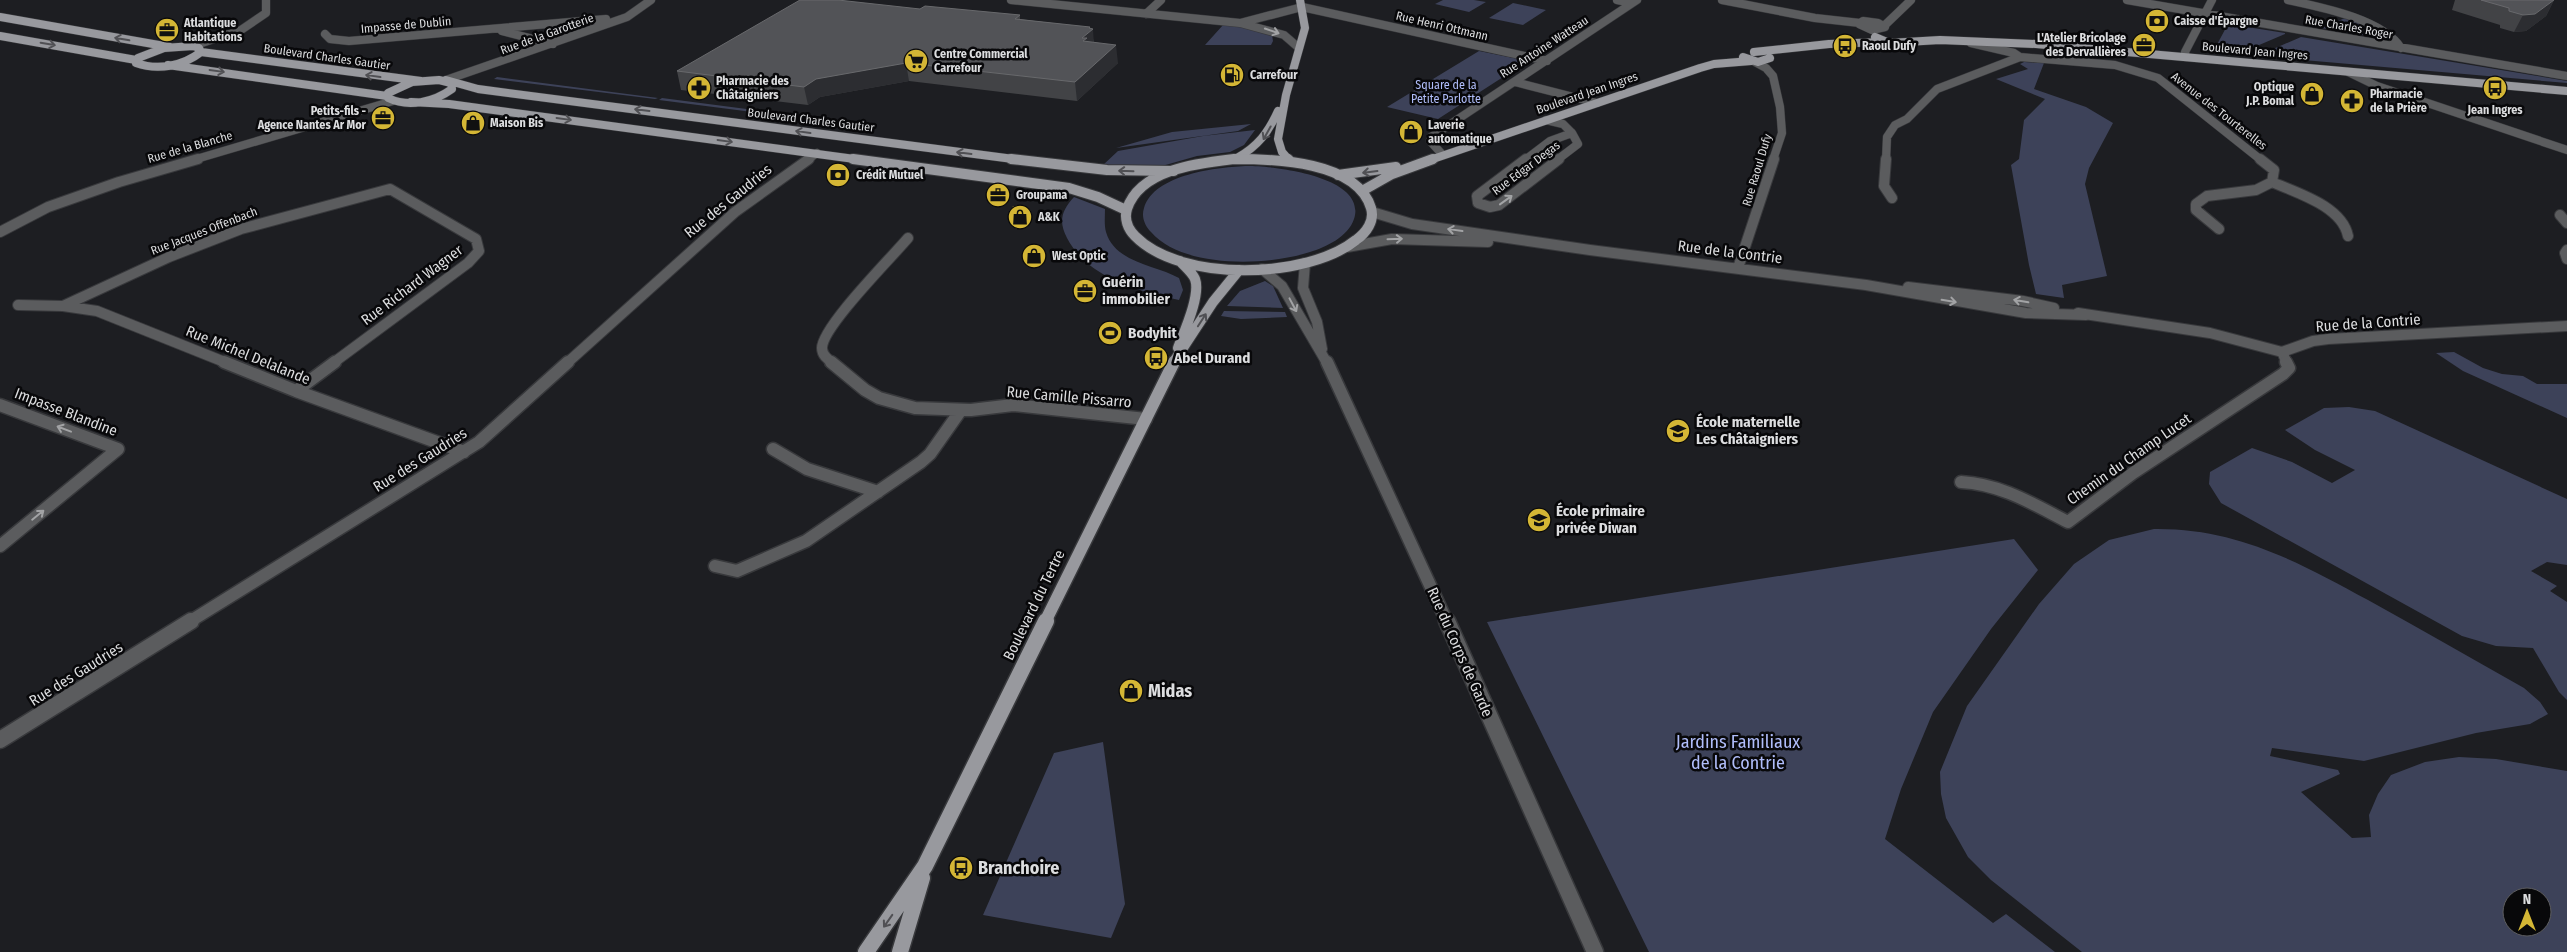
<svg xmlns="http://www.w3.org/2000/svg" width="2567" height="952" font-family="'Fira Sans Condensed',sans-serif">
  <style>
    .green { fill: #3d4259; fill-rule: evenodd }
    .lines { fill: none; stroke-linecap: round; stroke-linejoin: round }
    .minor-far3-casing { stroke: #38393c; stroke-width: 9 }
    .minor-far2-casing { stroke: #38393c; stroke-width: 12 }
    .minor-far1-casing { stroke: #38393c; stroke-width: 15 }
    .minor-casing { stroke: #38393c; stroke-width: 19 }
    .major-far3-casing { stroke: #38393c; stroke-width: 9 }
    .major-far2-casing { stroke: #38393c; stroke-width: 12 }
    .major-far1-casing { stroke: #38393c; stroke-width: 15 }
    .major-casing { stroke: #38393c; stroke-width: 19 }
    .minor-far3 { stroke: #5b5c5e; stroke-width: 8 }
    .minor-far2 { stroke: #5b5c5e; stroke-width: 10 }
    .minor-far1 { stroke: #5b5c5e; stroke-width: 12 }
    .minor { stroke: #5b5c5e; stroke-width: 16 }
    .major-far3 { stroke: #98999e; stroke-width: 8 }
    .major-far2 { stroke: #98999e; stroke-width: 10 }
    .major-far1 { stroke: #98999e; stroke-width: 12 }
    .major { stroke: #98999e; stroke-width: 16 }
    .wall { fill: #424346 }
    .shaded-wall { fill: #2c2d31 }
    .building { fill: #525357; stroke: #68696c }
    .oneway { stroke: #a2a3a5 }
    .oneway2 { stroke: #505054 }
    .labels { text-anchor: middle; dominant-baseline: central; stroke-width: 5; stroke-linejoin: round; paint-order: stroke }
    .far-poi-label { font-size: 12px; font-weight: bold; fill: #dcdddf; stroke: #08080a; text-anchor: start }
    .far-street-label { font-size: 12px; fill: #dcdddf; stroke: #08080a }
    .far-park-label { font-size: 12px; fill: #b0bdfa; stroke: #08080a }
    .street-label { font-size: 15px; fill: #dcdddf; stroke: #08080a }
    .poi-label { font-size: 15px; font-weight: bold; fill: #dcdddf; stroke: #08080a; text-anchor: start }
    .near-poi-label { font-size: 18px; font-weight: bold; fill: #dcdddf; stroke: #08080a; text-anchor: start }
    .near-park-label { font-size: 18px; fill: #b0bdfa; stroke: #08080a }
  </style>
  <rect width="100%" height="100%" fill="#1d1e22"/>
  <!-- green -->
  <path class="green" d="M1443,0H1474L1486,2L1469,12L1435,4Z
    M1513,3L1546,10L1523,25L1489,18Z
    M2345,18L2376,30L2393,40L2321,28Z
    M2228,24L2285,33V34L2238,54L2213,52Z
    M1223,25L1242,27L1272,35L1273,41L1271,45H1205Z
    M2301,37L2567,81V83L2257,56Z
    M1479,51L1528,61L1438,119L1387,107Z
    M2024,62L2044,63L2034,89L2086,107L2113,123L2089,168L2085,184L2107,276L2062,285L2064,298L2036,294L2029,265L2011,165L2019,159L2024,120L2045,99L1996,79L2028,69L2020,64Z
    M497,77L658,98L655,99L494,79Z
    M662,98L794,115L791,117L659,100Z
    M1251,124L1238,131L1116,148L1172,132Z
    M1255,130L1244,145L1230,152L1197,156L1162,166L1103,165L1118,151L1203,136Z
    M1248,166C1273,166 1368,176 1354,219C1348,237 1326,247 1310,252C1268,266 1183,269 1151,232C1145,226 1141,217 1144,208C1154,174 1218,167 1248,166Z
    M1074,197L1105,209C1105,216 1104,224 1106,232C1115,263 1156,265 1179,278L1183,290L1179,300C1138,291 1088,278 1067,238C1058,221 1062,210 1074,197Z
    M1265,281L1273,286L1283,308L1227,306L1240,291Z
    M1224,311L1285,312L1287,317L1241,319L1221,316Z
    M2454,352L2483,368L2502,374L2523,376L2537,384H2567V418L2463,371L2436,353Z
    M2349,407L2375,411L2567,499V565L2547,562L2531,571L2557,586L2550,591L2567,602V700L2559,692L2533,648L2496,646L2462,636L2221,503L2209,484L2210,472L2252,448L2292,462L2332,483L2355,470L2315,450L2285,430L2324,408Z
    M2154,529C2237,528 2298,562 2368,600C2421,629 2472,659 2524,688L2540,702L2548,714L2530,724L2476,733L2364,761L2272,748L2270,756L2338,770L2340,774L2301,792L2352,838L2371,837L2369,815L2378,794L2391,775L2425,762L2459,757L2496,759L2567,771V952H2082L1991,880L1968,857L1946,818L1941,794L1940,772L1967,706L2039,604L2074,564L2109,540ZM2512,897H2542V927H2512Z
    M2014,539L2038,570L1991,629L1933,712L1901,789L1885,839L1993,923L2006,914L2055,952H1649L1487,622Z
    M1103,742L1125,904L1111,938L983,915L1054,753Z"/>
  <g class="lines">
    <!-- minor-far3 casing -->
    <g class="minor-far3-casing">
      <path id="minor-far3" d="M1011,0L1240,23L1284,35L1299,48
        M1617,0L1632,3
        M1722,0L1815,18L1860,23
        M2127,0L2567,76
        M2288,0C2320,7 2383,19 2401,48
        M1146,14L1161,0
        M1863,21L1878,23L1885,27L1872,30L1859,24Z
        M1240,23L1302,7L1547,61
        M1884,26L1911,0
        M502,31L553,44
        M325,34L330,39L349,41L606,19
        M1971,43L2014,53L2020,57
        M193,46L241,30L266,13V0
        M2186,57L2185,52L2212,0
        M1755,62L1766,68L1773,76L1780,107L1782,133L1773,160
        M2348,72L2377,86L2567,150
        M446,80L627,17L651,0
        M1515,82L1597,103
        M1546,120L1563,124L1572,133
        M1441,153L1430,141L1431,137L1637,0
        M193,160L393,101
        M807,160L817,153
        M1525,160L1550,141L1572,133
        M1557,160L1578,144L1572,133
        M1886,160L1887,137L1895,125L1907,119L1937,89L2020,57L2115,65L2158,78L2261,160"/>
    </g>
    <!-- minor-far2 casing -->
    <g class="minor-far2-casing">
      <path id="minor-far2" d="M1526,159L1477,196L1478,203L1490,207L1499,205L1559,159
        M1886,159L1884,186L1892,198
        M2272,182C2297,193 2342,206 2348,236
        M1372,212L1412,224L1590,250L1866,285L2026,313L2086,315
        M2560,215L2567,223
        M2219,229L2196,210V204L2207,196L2256,190L2272,182L2274,170L2260,159
        M0,232L48,207L119,182L198,159
        M1347,247L1392,239L1488,242
        M2567,250L2565,253L2567,259
        M1305,263L1303,288L1317,322L1322,349
        M1738,268L1774,159
        M1262,269L1282,286L1327,363
        M1908,287L2023,301L2054,308
        M18,305L63,306L97,311L227,363
        M63,306L169,257L241,229L390,189L476,239L479,251L468,263L333,363
        M2078,313L2210,333L2282,352L2313,341L2328,339L2567,326
        M2282,352L2287,363
        M567,363L735,212L809,159
        M833,363C827,359 822,355 822,348C822,327 892,257 908,238"/>
    </g>
    <!-- minor-far1 casing -->
    <g class="minor-far1-casing">
      <path id="minor-far1" d="M224,362L296,391L464,452
        M831,362L865,390L879,398L915,408L971,410L1013,405L1146,419
        M1327,362L1447,622
        M296,391L335,362
        M0,405L118,449L0,546
        M773,449L807,469L878,492
        M1961,482C2001,484 2033,504 2068,522L2133,473L2283,374L2289,368L2286,362
        M715,566L737,571L806,541L921,462L930,454L961,410
        M189,622L479,442L568,362"/>
    </g>
    <!-- minor casing -->
    <g class="minor-casing">
      <path id="minor" d="M1447,621L1595,952
        M0,740L191,621"/>
    </g>
    <!-- major-far3 casing -->
    <g class="major-far3-casing">
      <path id="major-far3" d="M0,17L170,47
        M0,36L136,60
        M1875,37L1889,43L1940,40L2036,44L2567,91
        M193,46L199,48L201,52C183,66 158,71 136,63L138,58L164,48Z
        M201,52L421,81
        M1754,52L1829,44L1882,42
        M1743,57L1758,62L1770,58
        M168,65L387,96
        M439,80L451,83L452,89C434,102 409,108 388,98V93L412,82Z
        M446,80L478,89L1021,160
        M411,102L449,104L862,160
        M1237,158C1258,146 1268,133 1278,111
        M1225,160H1268
        M1289,160L1282,152L1278,139L1286,95L1305,28L1300,0
        M1430,160L1700,68L1714,64L1751,61"/>
    </g>
    <!-- major-far2 casing -->
    <g class="major-far2-casing">
      <path id="major-far2" d="M853,159L1069,188L1098,197L1126,210
        M1011,159L1107,170L1174,171
        M1234,159C1275,159 1357,161 1371,208C1375,221 1366,233 1356,240C1308,279 1181,283 1135,236C1128,229 1124,219 1127,209C1140,169 1199,163 1234,159Z
        M1288,159L1290,161
        M1338,175L1396,167
        M1362,191L1392,174L1433,159
        M1178,348C1184,332 1201,295 1195,279C1192,272 1185,267 1180,261
        M1173,363L1213,302L1239,270"/>
    </g>
    <!-- major-far1 casing -->
    <g class="major-far1-casing">
      <path id="major-far1" d="M1045,622L1174,362"/>
    </g>
    <!-- major casing -->
    <g class="major-casing">
      <path id="major" d="M866,952L925,866L1046,621
        M900,952L922,878"/>
    </g>
    <!-- minor-far3 -->
    <use href="#minor-far3" class="minor-far3"/>
    <!-- minor-far2 -->
    <use href="#minor-far2" class="minor-far2"/>
    <!-- minor-far1 -->
    <use href="#minor-far1" class="minor-far1"/>
    <!-- minor -->
    <use href="#minor" class="minor"/>
    <!-- major-far3 -->
    <use href="#major-far3" class="major-far3"/>
    <!-- major-far2 -->
    <use href="#major-far2" class="major-far2"/>
    <!-- major-far1 -->
    <use href="#major-far1" class="major-far1"/>
    <!-- major -->
    <use href="#major" class="major"/>
  </g>
  <!-- wall -->
  <path class="wall" d="M2455,0H2554L2546,16L2526,31L2514,32L2500,28V25L2452,10Z
    M920,9L1020,15V19L1090,28L1094,42L1118,63L1077,101L909,81L820,97L808,105L681,90L677,71Z"/>
  <!-- shaded-wall -->
  <path class="shaded-wall" d="M2554,0L2546,16L2526,31L2514,32L2523,15Z
    M1090,27L1091,30L1093,29L1094,46L1088,56L1082,38Z
    M1116,45L1118,63L1077,101L1075,82Z
    M906,63L909,81L820,97L808,105L804,87L816,79Z"/>
  <!-- building -->
  <path class="building" d="M800,0H838L920,9L925,6L1020,15L1015,19L1090,27L1089,28L1093,29L1082,38H1087L1083,41L1116,45L1075,82L906,63L816,79L804,87L677,71Z
    M2481,0H2554L2535,14L2523,15L2509,11V8Z"/>
  <!-- one-way arrows -->
  <defs><path id="oneway-shaft" d="M-6 0H5M1.5-3L5.5 0L1.5 3" fill="none" stroke-width="1.6" stroke-linecap="round" stroke-linejoin="round" transform="scale(1.25)"/></defs>
  <g class="oneway">
    <use href="#oneway-shaft" transform="translate(1272 31) rotate(19)"/>
    <use href="#oneway-shaft" transform="translate(1506 200) rotate(-36)"/>
    <use href="#oneway-shaft" transform="translate(1455 230) rotate(-172)"/>
    <use href="#oneway-shaft" transform="translate(1395 239) rotate(-2)"/>
    <use href="#oneway-shaft" transform="translate(1949 301) rotate(9)"/>
    <use href="#oneway-shaft" transform="translate(2021 301) rotate(-170)"/>
    <use href="#oneway-shaft" transform="translate(1293 305) rotate(62)"/>
    <use href="#oneway-shaft" transform="translate(64 429) rotate(-159)"/>
    <use href="#oneway-shaft" transform="translate(38 515) rotate(-39)"/>
  </g>
  <g class="oneway2">
    <use href="#oneway-shaft" transform="translate(122 39) rotate(-170)"/>
    <use href="#oneway-shaft" transform="translate(48 44) rotate(10)"/>
    <use href="#oneway-shaft" transform="translate(217 71) rotate(8)"/>
    <use href="#oneway-shaft" transform="translate(373 76) rotate(-172)"/>
    <use href="#oneway-shaft" transform="translate(642 110) rotate(-173)"/>
    <use href="#oneway-shaft" transform="translate(564 119) rotate(8)"/>
    <use href="#oneway-shaft" transform="translate(803 132) rotate(-172)"/>
    <use href="#oneway-shaft" transform="translate(1267 133) rotate(119)"/>
    <use href="#oneway-shaft" transform="translate(725 141) rotate(8)"/>
    <use href="#oneway-shaft" transform="translate(964 153) rotate(-173)"/>
    <use href="#oneway-shaft" transform="translate(1126 171) rotate(-178)"/>
    <use href="#oneway-shaft" transform="translate(1370 172) rotate(173)"/>
    <use href="#oneway-shaft" transform="translate(1202 320) rotate(-57)"/>
    <use href="#oneway-shaft" transform="translate(888 921) rotate(125)"/>
  </g>
  <!-- icons -->
  <defs>
    <g id="bank-disc" transform="scale(1.25)"><circle r="9.5" fill="#d4b635" stroke="#08080a"/><path d="M-6-4H6V4H-6ZM0-2.3a2.3 2.3 0 1 0 0 4.6a2.3 2.3 0 1 0 0-4.6Z" fill="#111"/></g>
    <g id="office-disc" transform="scale(1.25)"><circle r="9.5" fill="#d4b635" stroke="#08080a"/><path d="M-6-3h4V-5.5h4V-3h4V5H-6ZM-1-4.5V-3h2v-1.5ZM-6 0V1H6V0Z" fill="#111"/></g>
    <g id="bus-disc" transform="scale(1.25)"><circle r="9.5" fill="#d4b635" stroke="#08080a"/><path d="M-5-6H5V4H4V6H2V4H-2V6H-4V4H-5ZM-3.5-4V0h7V-4ZM-3.5 1.2v1.5H-2V1.2ZM2 1.2v1.5H3.5V1.2Z" fill="#111"/></g>
    <g id="supermarket-disc" transform="scale(1.25)"><circle r="9.5" fill="#d4b635" stroke="#08080a"/><path d="M-6-5.5h2.5l.6 2H6L4.5 2H-2.5L-4.4-4H-6ZM-1.5 3.2a1.3 1.3 0 1 0 .1 0ZM3 3.2a1.3 1.3 0 1 0 .1 0Z" fill="#111"/></g>
    <g id="fuel-disc" transform="scale(1.25)"><circle r="9.5" fill="#d4b635" stroke="#08080a"/><path d="M-5.5-6h7V0h2V4h1.3V-2.5L3-4.5l.8-.8L6-3V5H2.5V1h-1V6h-7ZM-4.2-4.7v3.2H.2V-4.7Z" fill="#111"/></g>
    <g id="pharmacy-disc" transform="scale(1.25)"><circle r="9.5" fill="#d4b635" stroke="#08080a"/><path d="M-2-6h4v4h4v4h-4v4h-4v-4h-4v-4h4Z" fill="#111"/></g>
    <g id="shop-disc" transform="scale(1.25)"><circle r="9.5" fill="#d4b635" stroke="#08080a"/><path d="M-5-2.5h2.3a2.7 3.5 0 0 1 5.4 0H5L5.5 6h-11ZM-1.5-2.5h3a1.5 2.3 0 0 0-3 0Z" fill="#111"/></g>
    <g id="stadium-disc" transform="scale(1.25)"><circle r="9.5" fill="#d4b635" stroke="#08080a"/><path d="M0-5a6.5 5 0 1 0 0 10a6.5 5 0 1 0 0-10ZM-3.5-1.8h7v3.6h-7Z" fill="#111"/></g>
    <g id="school-disc" transform="scale(1.25)"><circle r="9.5" fill="#d4b635" stroke="#08080a"/><path d="M0-5L7-2L0 1L-7-2ZM-4 1L0 2.5L4 1V4Q0 6-4 4Z" fill="#111"/></g>
  </defs>
  <g fill-rule="evenodd">
    <use href="#bank-disc" x="2157" y="21"/>
    <use href="#office-disc" x="167" y="30"/>
    <use href="#office-disc" x="2144" y="45"/>
    <use href="#bus-disc" x="1845" y="46"/>
    <use href="#supermarket-disc" x="916" y="61"/>
    <use href="#fuel-disc" x="1232" y="75"/>
    <use href="#pharmacy-disc" x="699" y="88"/>
    <use href="#bus-disc" x="2495" y="88"/>
    <use href="#shop-disc" x="2312" y="94"/>
    <use href="#pharmacy-disc" x="2352" y="101"/>
    <use href="#office-disc" x="383" y="118"/>
    <use href="#shop-disc" x="473" y="123"/>
    <use href="#shop-disc" x="1411" y="132"/>
    <use href="#bank-disc" x="838" y="175"/>
    <use href="#office-disc" x="998" y="195"/>
    <use href="#shop-disc" x="1020" y="217"/>
    <use href="#shop-disc" x="1034" y="256"/>
    <use href="#office-disc" x="1085" y="291"/>
    <use href="#stadium-disc" x="1110" y="333"/>
    <use href="#bus-disc" x="1156" y="358"/>
    <use href="#school-disc" x="1678" y="431"/>
    <use href="#school-disc" x="1539" y="520"/>
    <use href="#shop-disc" x="1131" y="691"/>
    <use href="#bus-disc" x="961" y="868"/>
  </g>
  <g class="labels">
    <!-- far-poi labels -->
    <g class="far-poi-label">
      <text x="2174" y="21">Caisse d'Épargne</text>
      <text x="184" y="23">Atlantique<tspan x="184" dy="14">Habitations</tspan></text>
      <text x="2126" y="38" text-anchor="end">L'Atelier Bricolage<tspan x="2126" dy="14">des Dervallières</tspan></text>
      <text x="1862" y="46">Raoul Dufy</text>
      <text x="934" y="54">Centre Commercial<tspan x="934" dy="14">Carrefour</tspan></text>
      <text x="1250" y="75">Carrefour</text>
      <text x="716" y="81">Pharmacie des<tspan x="716" dy="14">Châtaigniers</tspan></text>
      <text x="2294" y="87" text-anchor="end">Optique<tspan x="2294" dy="14">J.P. Bomal</tspan></text>
      <text x="2370" y="94">Pharmacie<tspan x="2370" dy="14">de la Prière</tspan></text>
      <text x="2495" y="110" text-anchor="middle">Jean Ingres</text>
      <text x="366" y="111" text-anchor="end">Petits-fils -<tspan x="366" dy="14">Agence Nantes Ar Mor</tspan></text>
      <text x="490" y="123">Maison Bis</text>
      <text x="1428" y="125">Laverie<tspan x="1428" dy="14">automatique</tspan></text>
      <text x="856" y="175">Crédit Mutuel</text>
      <text x="1016" y="195">Groupama</text>
      <text x="1038" y="217">A&amp;K</text>
      <text x="1052" y="256">West Optic</text>
    </g>
    <!-- far-street labels -->
    <g class="far-street-label">
      <text transform="translate(406 25) rotate(-5)">Impasse de Dublin</text>
      <text transform="translate(1442 26) rotate(13)">Rue Henri Ottmann</text>
      <text transform="translate(2349 27) rotate(10)">Rue Charles Roger</text>
      <text transform="translate(547 34) rotate(-20)">Rue de la Garotterie</text>
      <text transform="translate(1544 47) rotate(-33)">Rue Antoine Watteau</text>
      <text transform="translate(2255 51) rotate(5)">Boulevard Jean Ingres</text>
      <text transform="translate(327 57) rotate(8)">Boulevard Charles Gautier</text>
      <text transform="translate(1587 93) rotate(-19)">Boulevard Jean Ingres</text>
      <text transform="translate(2219 111) rotate(38)">Avenue des Tourterelles</text>
      <text transform="translate(811 120) rotate(7)">Boulevard Charles Gautier</text>
      <text transform="translate(190 147) rotate(-16)">Rue de la Blanche</text>
      <text transform="translate(1526 168) rotate(-37)">Rue Edgar Degas</text>
      <text transform="translate(1757 170) rotate(-73)">Rue Raoul Dufy</text>
      <text transform="translate(204 231) rotate(-21)">Rue Jacques Offenbach</text>
    </g>
    <!-- far-park labels -->
    <g class="far-park-label">
      <text x="1446" y="85">Square de la<tspan x="1446" dy="14">Petite Parlotte</tspan></text>
    </g>
    <!-- street labels -->
    <g class="street-label">
      <text transform="translate(728 201) rotate(-39)">Rue des Gaudries</text>
      <text transform="translate(1730 252) rotate(7)">Rue de la Contrie</text>
      <text transform="translate(412 285) rotate(-37)">Rue Richard Wagner</text>
      <text transform="translate(2368 323) rotate(-4)">Rue de la Contrie</text>
      <text transform="translate(248 355) rotate(22)">Rue Michel Delalande</text>
      <text transform="translate(1069 397) rotate(5)">Rue Camille Pissarro</text>
      <text transform="translate(66 412) rotate(21)">Impasse Blandine</text>
      <text transform="translate(2129 459) rotate(-35)">Chemin du Champ Lucet</text>
      <text transform="translate(420 460) rotate(-32)">Rue des Gaudries</text>
      <text transform="translate(1034 605) rotate(-64)">Boulevard du Tertre</text>
      <text transform="translate(1460 652) rotate(66)">Rue du Corps de Garde</text>
      <text transform="translate(76 674) rotate(-32)">Rue des Gaudries</text>
    </g>
    <!-- poi labels -->
    <g class="poi-label">
      <text x="1102" y="282">Guérin<tspan x="1102" dy="17">immobilier</tspan></text>
      <text x="1128" y="333">Bodyhit</text>
      <text x="1174" y="358">Abel Durand</text>
      <text x="1696" y="422">École maternelle<tspan x="1696" dy="17">Les Châtaigniers</tspan></text>
      <text x="1556" y="511">École primaire<tspan x="1556" dy="17">privée Diwan</tspan></text>
    </g>
    <!-- near-poi labels -->
    <g class="near-poi-label">
      <text x="1148" y="691">Midas</text>
      <text x="978" y="868">Branchoire</text>
    </g>
    <!-- near-park labels -->
    <g class="near-park-label">
      <text x="1738" y="742">Jardins Familiaux<tspan x="1738" dy="21">de la Contrie</tspan></text>
    </g>
  </g>
  <!-- north arrow -->
  <g transform="translate(2527 912)"><circle r="24" fill="#08080a" stroke="#5d5d5f"/>
  <path d="M0-4L9 19L0 12L-9 19Z" fill="#d4b635"/>
  <text y="-8" font-size="14" font-weight="bold" text-anchor="middle" fill="#dcdddf">N</text>
  </g>
</svg>
